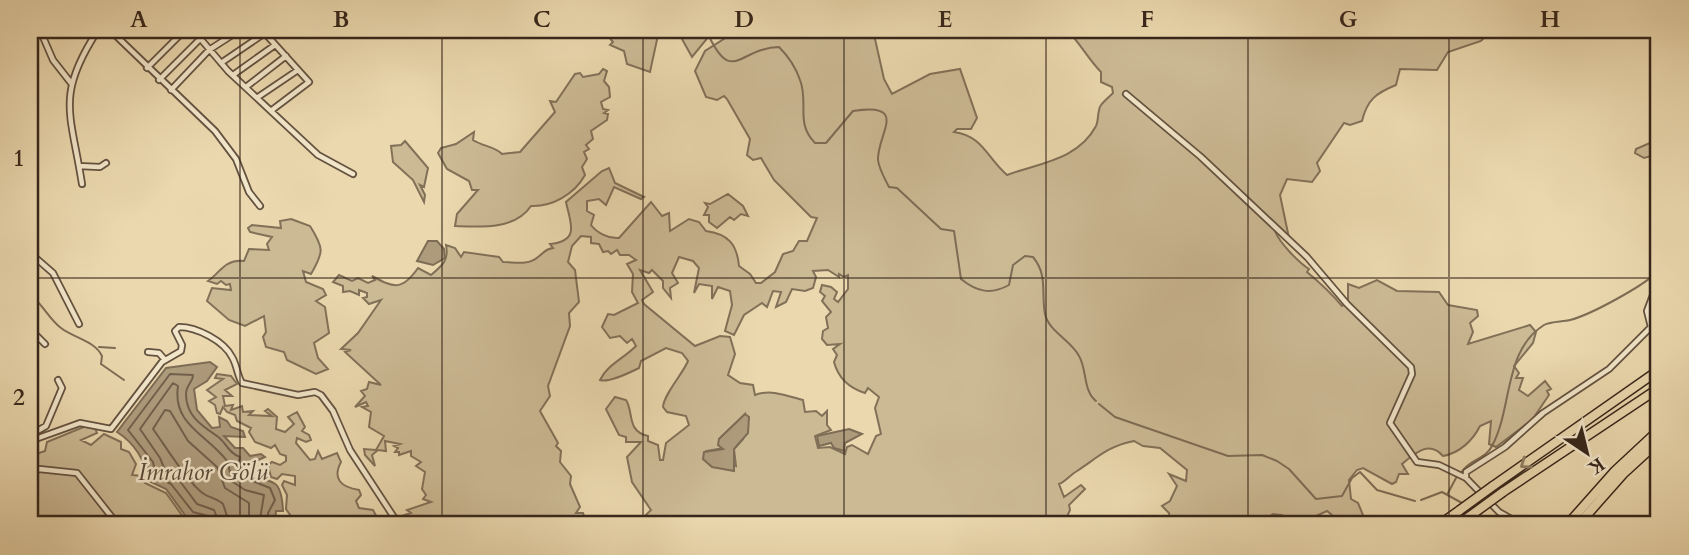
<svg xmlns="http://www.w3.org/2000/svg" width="1689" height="555" font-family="Cardo,serif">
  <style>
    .green { fill: #ccba95; stroke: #827058; stroke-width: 2; fill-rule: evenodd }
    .water { fill: #ae9b7c; stroke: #7e6c55; stroke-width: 2 }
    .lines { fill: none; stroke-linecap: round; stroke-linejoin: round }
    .shore { stroke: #72604c; stroke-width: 2 }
    .stream { stroke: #7e6c55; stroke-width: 2 }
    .minor-casing { stroke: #645240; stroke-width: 8 }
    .highway-casing { stroke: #37261b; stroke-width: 11 }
    .minor { stroke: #f2e6ca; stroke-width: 4.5 }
    .highway { stroke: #ebd8ae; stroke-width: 8 }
    .highway-bridge-casing { stroke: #37261b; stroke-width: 11; stroke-linecap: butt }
    .highway-bridge { stroke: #ebd8ae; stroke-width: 8 }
    .oneway { stroke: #917f64 }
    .grid { fill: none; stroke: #37261b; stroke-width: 2; stroke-opacity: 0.55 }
    .labels { text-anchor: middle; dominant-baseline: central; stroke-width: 5; stroke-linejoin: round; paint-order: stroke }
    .water-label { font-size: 24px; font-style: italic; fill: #5b4938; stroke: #f2e6ca }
    .neatline { fill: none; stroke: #37261b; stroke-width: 2.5 }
    .grid-label { font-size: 23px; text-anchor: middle; font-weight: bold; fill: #37261b }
  </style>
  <rect width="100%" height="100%" fill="#ebd8ae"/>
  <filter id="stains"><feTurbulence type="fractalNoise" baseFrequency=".00286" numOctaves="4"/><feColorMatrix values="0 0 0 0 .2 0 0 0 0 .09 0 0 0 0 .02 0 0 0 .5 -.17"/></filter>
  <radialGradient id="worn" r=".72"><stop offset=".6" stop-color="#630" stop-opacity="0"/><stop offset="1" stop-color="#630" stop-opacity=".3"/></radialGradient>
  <!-- green -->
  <path class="green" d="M614,30H666L658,35L650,72L627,64L624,51L610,45L613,42L608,36Z
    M677,30H714L692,57Z
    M738,30H873L884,79L892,94L930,74L960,69L977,118L971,129H957L954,132C983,136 987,158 1007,175C1039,163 1078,160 1096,126C1099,120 1097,111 1101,105C1104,101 1109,97 1113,93L1112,87L1101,82V72C1089,60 1080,43 1067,30H1483L1487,35L1481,41L1448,52L1437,70L1400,69L1396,85C1376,93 1367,100 1362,121L1350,125L1344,123L1317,163L1320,171L1312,182L1287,179L1280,195L1289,238L1275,231C1279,242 1298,262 1309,269L1307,272C1319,282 1332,294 1342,306L1348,302V284L1359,288L1377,280L1397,291L1439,292L1448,305L1477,310L1478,316L1470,323L1473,332L1468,344L1530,325L1536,332L1533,343L1514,366L1519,373L1516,378H1523L1519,390L1528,396L1545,381L1551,389L1547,391L1549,395L1532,420L1496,447L1489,444L1491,421L1480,426C1473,440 1460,453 1443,456C1429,440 1415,453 1402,464L1408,474H1399L1396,482L1392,484L1363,468L1357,470L1349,480L1351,499L1358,503L1363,515L1345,525H1331L1333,516L1327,511L1305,521L1309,525L1280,522L1282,515L1273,514L1257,525H1179L1170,519L1169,513L1162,506L1170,501L1177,486L1169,474L1186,481L1187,470L1160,448L1143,446L1134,441C1108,446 1097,458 1077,471C1070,475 1066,481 1059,484L1064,497L1081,485L1085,489L1069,505L1070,510L1063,525H636L651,510L632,482L627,457L641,442H626V437L619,435L606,409L615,397L626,400C634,412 626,431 648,436V441L658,445L660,460H663L666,443L689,425L686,416L667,412L663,407C664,394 682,375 688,361L682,353L666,348L641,361L639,368C629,373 609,383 600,380C607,365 623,359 636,346L632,339L627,343L620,336L610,338L602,327L608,314L614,315L638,303L632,292L633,274L627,264L636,260L629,255H620L617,250L611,254L608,251L603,252L599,244L591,243V237L581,236L572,246L568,262L575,270L579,302L569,313L570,326L548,386L550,396L540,411L558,443L556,446L561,451L560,462L571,476L570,484L580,507L576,513H583L587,525H414L409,521L414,519L405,515L411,513L407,510L431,502L423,499L426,495L422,489L425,472L416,466L421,462L411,456V451L399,455V452H395L398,448L394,446L400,444L385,441L386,451L378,450L372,455L375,466L365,455L364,449L376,450L384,436L369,427L371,412L362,407L368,406L366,402L355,407L365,396L361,391L367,389L369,382L381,385L345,352L351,350L341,349L358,333L381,300L369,304L363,298L367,297V293L359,290V295L350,291L343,292V286L333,282L339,275L352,281L358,278L368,283L375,280L372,276C394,288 402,291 418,268L431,275C443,265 449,260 446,245L455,248L461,257L464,252L499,257L503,262C514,262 528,266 538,257C545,252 545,249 553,248L550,244C581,241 570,222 566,202L602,171L609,168L615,183L644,197L641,199L614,187L606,205L599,199L587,201V211L594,215L591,225C597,233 609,239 619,238L651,202L662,216L669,213L670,231L689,219L699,222L706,231C728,234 737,244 739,266L750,274L756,283H761L775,272L783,254L793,251L799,241H807L817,218L811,217L774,180L761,158L753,160L747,155L750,139L727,99L724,96L717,100L706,97L695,71L705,51ZM679,257L693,261L699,268L694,293L699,284L712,286V299L718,287L730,291L732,305L725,331L734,335L744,315L762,303L767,307L773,291L781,292L776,307L786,302L792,289L805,291L813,288L816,277L813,271L828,270L839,277V274L844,277L848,275V289L838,302L834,299L837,292L831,287L822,285L820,292L825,296L822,301L831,312L826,317L828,328L823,331L822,339L827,345L840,344L833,349L837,355L834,362C838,377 849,388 865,393L868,388L879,397L875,408L881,434L876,436L868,454L852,445L847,447L845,454L830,447L818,448L815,436L831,430L827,425V411L822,416L816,411L805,412L803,400C785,395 770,389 755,395L753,385L740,383L728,375L735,354L730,337L720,336L695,346L644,304L642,300L653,292L640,270L649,273L652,270L663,281V288L671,298L670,288L678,283L672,273ZM745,414L743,439L734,449L736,466L706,456V451L724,448L719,439Z
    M603,69L607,71L604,81L609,87L610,97L601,102L603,109L608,110L604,113L608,114L607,120L591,131L593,139L586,145L589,149L584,152L587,159L582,167L585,175C574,195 551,207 531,206C515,230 480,227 455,226L457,214L478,190H472L469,181L447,169L438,153L441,148L456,144L474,132L473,140C482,146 496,147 502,154L520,152L555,112L550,101L556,102L575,74L580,73L583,77L599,74Z
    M1659,139V154L1644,158L1635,153L1636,149Z
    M405,141L428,168L424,187L420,185L425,195L424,202L413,180L393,162L391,146L401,145Z
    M728,194L743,206L748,216L741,214L734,220L730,217L717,228L709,222V215H704L708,207L705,203L710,204Z
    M291,219L310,226C324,248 324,252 311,274L303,271L306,282L323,289L326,295L316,301L325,307L329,333L314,343L318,358L328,369L316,374L287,360L284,352L266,347L263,337L266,332L264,316L245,326L229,320L207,301L212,288L231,290L230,284L226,285L221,281L217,284L208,281C220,273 224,259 244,261L249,249L269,250L267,244L272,237L250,232L248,228L252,225L281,228L280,221Z
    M217,374L231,376L237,384L225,390L232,396H223L225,406L233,405L231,410L242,406L243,412L253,411L249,415L272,416L265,411L268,409L277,417L276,429L285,432L294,424L288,417L297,412L305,427L302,431L309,435L311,440L306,442L297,438L296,443L310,460L315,459L318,451L322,459L337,453L341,462C332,479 341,487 359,490L361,495L356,501L359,508L373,510L381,525H297L286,509L287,495L282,485L284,481L295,485V476L282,474L277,479L271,477L268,465L272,462L280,465L286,461V456L280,454L275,445L271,448L255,442L249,432L251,428L237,421L235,415L227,412L223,407L220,414L217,413L215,405L209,401L216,397L207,390L223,379L215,378Z
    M86,426L95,428L97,433L81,440L91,445L104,434L121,442V449L129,452L136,464L132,475L142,476L145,483L166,493L189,525H30V456L45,451L47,442Z"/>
  <!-- water -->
  <path class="water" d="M428,241H437L444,249L445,258L433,265L417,261Z
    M210,362L217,367L207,381L194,389L197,410L212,428L220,427L219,417L227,421L231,427L243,431L245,437L224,436L235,448H243L250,456L261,454L265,457L245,466L244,471C267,488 281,469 283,511H276L275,522L280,525H204L203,521L190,522L166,489L149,481C145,461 136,444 117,432L166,368Z
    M745,414L749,417L748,433L734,449V471L712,467L703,459L704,452L723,449L718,445L719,439Z
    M849,429L862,434L845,443L844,451L834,448L831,443L819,446L817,436Z"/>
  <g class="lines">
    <!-- shore -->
    <path class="shore" d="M211,525L208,516L193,512L171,484L156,476L153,462L128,430L170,374L193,375C193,382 186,385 186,394C186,416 202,426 217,436C226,442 228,453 240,457L237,468L240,476L270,488L275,500L268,513V525
      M220,525L214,510L197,504L179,480L165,470L160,458L140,429L173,383L178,386C172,425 208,435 227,461C230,466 229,475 233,482L245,490L264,495L259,525
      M230,525L223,504C217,498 210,498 204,494C190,486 164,444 153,429L165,410L170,411L188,441L217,467L225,488L249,503V525"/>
    <!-- stream -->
    <path class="stream" d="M706,30C732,88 738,48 779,47C788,56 796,68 800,80C809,103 795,123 815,143H826L853,111C910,102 877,134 878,160C879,169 885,179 889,187L897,188L941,229L954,231L961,279C977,292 991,295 1009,285L1013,265L1025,256L1033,257C1048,275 1041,293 1045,314C1049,332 1071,340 1079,356C1087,369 1083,391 1096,401
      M30,294C44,306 49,319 61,328C74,338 95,341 102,356L101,364L124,380
      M99,347L115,348
      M1099,404L1115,417L1228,456L1262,455L1277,461L1289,469L1316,499L1342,496L1352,478L1360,472L1377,490L1415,501
      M1461,473C1469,459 1485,460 1492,446C1513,407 1503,351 1544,325C1551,321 1562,322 1570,320C1590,315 1646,285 1659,270
      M1448,493L1456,478
      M1421,500L1442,492L1462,503
      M1479,514L1495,525"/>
    <!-- minor casing -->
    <g class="minor-casing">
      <path id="minor" d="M40,30L53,60L71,83
        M110,30L215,131L236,159L249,192L260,206
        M193,30L228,71L318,155L353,174
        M262,30L309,82L272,110
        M198,37L209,30
        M221,63L265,33
        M147,68L185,30
        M233,75L275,45
        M159,80L200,39
        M246,87L286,56
        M171,90L209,50L240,30
        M1126,94L1201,157L1307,257L1347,304L1411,367L1412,374L1390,423L1417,462L1439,465L1466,478L1499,512L1522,525
        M258,97L298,70
        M79,166L100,167L106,163
        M82,184C71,113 55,96 98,30
        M30,253L53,273L79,324
        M30,329L45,344
        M148,352L159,353L165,360
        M30,435L46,426L62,388L58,380
        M30,441L80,423L111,429L162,362L181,351L182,345L175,331L179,327C197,327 224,341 232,357C237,365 237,375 242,383L298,395L315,392L321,395L333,411L350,450L399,525
        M30,473L39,469L77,473L118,525
        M1466,478V472L1505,447L1543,413L1609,369L1651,327L1647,311L1659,279"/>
    </g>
    <!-- highway casing -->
    <g class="highway-casing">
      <path id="highway" d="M1493,486L1659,370
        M1503,492L1659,388
        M1439,525L1460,510
        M1456,525L1470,516
        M1567,525L1615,471L1659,430
        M1578,525L1623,474L1659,441"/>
    </g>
    <!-- minor -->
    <use href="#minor" class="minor"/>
    <!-- highway -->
    <use href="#highway" class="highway"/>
    <!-- highway-bridge casing -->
    <g class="highway-bridge-casing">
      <path id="highway-bridge" d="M1460,510L1493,486
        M1470,516L1503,492"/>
    </g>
    <!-- highway-bridge -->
    <use href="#highway-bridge" class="highway-bridge"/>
  </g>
  <!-- one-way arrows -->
  <defs><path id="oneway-chevron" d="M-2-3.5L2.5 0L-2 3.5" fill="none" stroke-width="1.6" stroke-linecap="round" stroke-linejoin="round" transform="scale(1.75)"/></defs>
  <use class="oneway" href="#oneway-chevron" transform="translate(1525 464) rotate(145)"/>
  <!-- grid -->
  <path class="grid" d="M240,30V525M442,30V525M643,30V525M844,30V525M1046,30V525M1248,30V525M1449,30V525M30,278H1659"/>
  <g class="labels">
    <!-- water labels -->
    <g class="water-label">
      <text x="203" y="472">İmrahor Gölü</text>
    </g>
  </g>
  <!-- margin -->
  <rect width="1689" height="555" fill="none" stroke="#ebd8ae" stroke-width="77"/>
  <!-- north arrow -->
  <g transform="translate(1587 453) rotate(145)" stroke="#f2e6ca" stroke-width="5" paint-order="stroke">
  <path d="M0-5L12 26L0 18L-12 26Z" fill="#37261b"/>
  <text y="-10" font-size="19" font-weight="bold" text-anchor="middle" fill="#37261b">K</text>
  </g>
  <rect x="38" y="38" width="1612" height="478" class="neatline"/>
  <g class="grid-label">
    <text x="139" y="27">A</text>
    <text x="341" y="27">B</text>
    <text x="542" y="27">C</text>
    <text x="744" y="27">D</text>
    <text x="945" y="27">E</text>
    <text x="1147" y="27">F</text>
    <text x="1348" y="27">G</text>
    <text x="1550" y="27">H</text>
    <text x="19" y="166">1</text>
    <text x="19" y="405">2</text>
  </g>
  <rect width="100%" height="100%" filter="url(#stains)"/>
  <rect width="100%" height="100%" fill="url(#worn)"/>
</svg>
